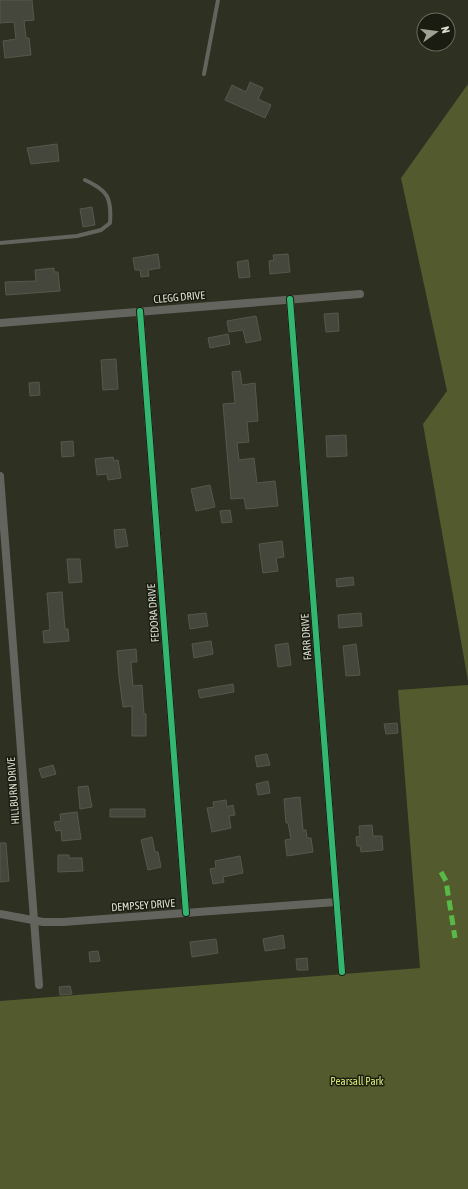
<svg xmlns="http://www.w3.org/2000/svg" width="468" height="1189" font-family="'Asap Condensed',sans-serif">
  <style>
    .green { fill: #535a2d }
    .building { fill: #45473c; stroke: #55584c }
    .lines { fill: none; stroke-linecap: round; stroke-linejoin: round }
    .lane { stroke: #63645e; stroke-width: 4 }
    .street { stroke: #63645e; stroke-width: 8 }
    .quiet { stroke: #58b947; stroke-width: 5; stroke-dasharray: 10 5; stroke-linecap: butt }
    .cycleway-casing { stroke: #1a1c11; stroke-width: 8 }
    .cycleway { stroke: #33b770; stroke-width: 6 }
    .labels { text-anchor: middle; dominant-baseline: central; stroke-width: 3; stroke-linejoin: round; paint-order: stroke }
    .street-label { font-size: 11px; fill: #dce0d0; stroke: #1a1c11 }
    .park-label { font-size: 11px; fill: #d9ec77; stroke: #1a1c11 }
  </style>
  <rect width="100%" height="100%" fill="#2e3022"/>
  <!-- green -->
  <path class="green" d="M468,84V681L423,424L447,391L401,178Z
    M468,685V1189H0V1001L420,968L398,690Z"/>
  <!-- building -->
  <path class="building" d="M0,0H32L34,20L24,21L26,38H29L31,55L5,58L3,41L16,39L14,22L0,23Z
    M250,82L263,88L258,99L271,105L265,118L225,100L232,85L246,92Z
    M57,144L59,161L31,164L27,148Z
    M92,207L95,225L83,227L80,209Z
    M158,254L160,268L148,270L149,276L141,277L140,270H135L133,258Z
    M288,254L290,272L270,274L269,261L274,260L273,255Z
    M248,260L250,277L239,278L237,262Z
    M54,268V272H58L60,291L6,295L5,282L36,281L35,270Z
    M338,313L339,331L326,332L324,314Z
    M256,316L261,340L246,343L243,330L229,332L227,321Z
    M228,334L230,344L210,348L208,338Z
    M116,359L118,389L103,390L101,360Z
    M240,371L242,385L255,383L258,421L247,422L249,442L237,443L239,460L254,458L257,483L275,481L278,506L246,509L244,498L231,499L223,404L235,403L232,372Z
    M39,382L40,395L30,396L29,383Z
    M346,435L347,456L327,457L326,436Z
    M73,441L74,456L62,457L61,442Z
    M113,457L114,461L118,460L121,478L108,480L107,474L97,475L95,459Z
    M210,485L215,507L196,511L191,489Z
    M230,510L232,522L222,523L220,511Z
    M125,529L128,546L116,548L114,530Z
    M282,541L284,557L276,558L278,571L263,573L259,544Z
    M67,559H80L82,582L69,583Z
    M353,577L354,585L337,587L336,579Z
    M62,592L65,629H68L69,641L44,643L43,631L50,630L47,593Z
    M206,613L208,626L190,629L188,615Z
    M361,613L362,626L339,628L338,615Z
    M211,641L213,654L194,658L192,644Z
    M288,643L291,665L278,667L275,645Z
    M356,644L360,675L346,676L343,646Z
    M136,649L137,662H131L133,686L142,685L144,714H146V736H132V706L123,707L119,677L117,651Z
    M233,684L234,692L200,698L198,690Z
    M397,723L398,733L386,734L384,724Z
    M267,754L270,765L257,767L255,756Z
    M53,765L56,774L42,778L39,769Z
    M268,781L270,793L258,795L256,784Z
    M88,786L92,807L80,809L78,787Z
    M300,797L303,830H306L307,838H311L313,852L287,856L285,840L291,839L288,823H286L284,799Z
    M226,800L227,807L233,805L235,815L229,816L231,828L212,832L207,808L214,807L213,802Z
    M110,809H145V817H110Z
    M77,812L81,839L62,841L61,830L56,831L54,822L61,821L60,814Z
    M372,825L373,836H382L383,850L361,852L360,846H357L356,837L360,836L359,826Z
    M152,837L155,852H158L161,867L148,870L141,840Z
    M0,843H6L9,881L0,882Z
    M58,855H69V858H82L83,871L58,872Z
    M240,856L243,873L223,877L224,882L213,884L210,869L216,868L215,861Z
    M283,935L285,948L265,951L263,939Z
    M216,939L218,953L192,957L190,942Z
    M98,951L100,961L90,962L89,952Z
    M307,958L308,970H297L296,959Z
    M70,986L72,994L60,995L59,987Z"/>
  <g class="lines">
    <!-- lane -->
    <path class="lane" d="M204,74L218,0
      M0,243L77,236L101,230L110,223C112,197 107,190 85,180"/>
    <!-- street -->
    <path class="street" d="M290,299L342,972
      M140,311L186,913
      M0,323L360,294
      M0,476L39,985
      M0,914L43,922H63L336,902"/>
    <!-- quiet -->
    <path class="quiet" d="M441,872L446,881L455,938"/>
    <!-- cycleway casing -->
    <g class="cycleway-casing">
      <path id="cycleway" d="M290,299L342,972
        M140,311L186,913"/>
    </g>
    <!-- cycleway -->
    <use href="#cycleway" class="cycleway"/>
  </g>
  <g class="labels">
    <!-- street labels -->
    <g class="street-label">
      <text transform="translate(179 297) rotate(-5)">CLEGG DRIVE</text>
      <text transform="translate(153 613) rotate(-94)">FEDORA DRIVE</text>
      <text transform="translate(306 637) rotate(-94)">FARR DRIVE</text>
      <text transform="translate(13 791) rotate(-94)">HILLBURN DRIVE</text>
      <text transform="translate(143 905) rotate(-4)">DEMPSEY DRIVE</text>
    </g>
    <!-- park labels -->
    <g class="park-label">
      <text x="357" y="1081">Pearsall Park</text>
    </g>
  </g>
  <!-- north arrow -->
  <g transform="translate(436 32) rotate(76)"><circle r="19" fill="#1a1c11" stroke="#686a5d"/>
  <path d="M0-3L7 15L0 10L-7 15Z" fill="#9fa293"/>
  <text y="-6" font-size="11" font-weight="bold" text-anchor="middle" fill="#dce0d0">N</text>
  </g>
</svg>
